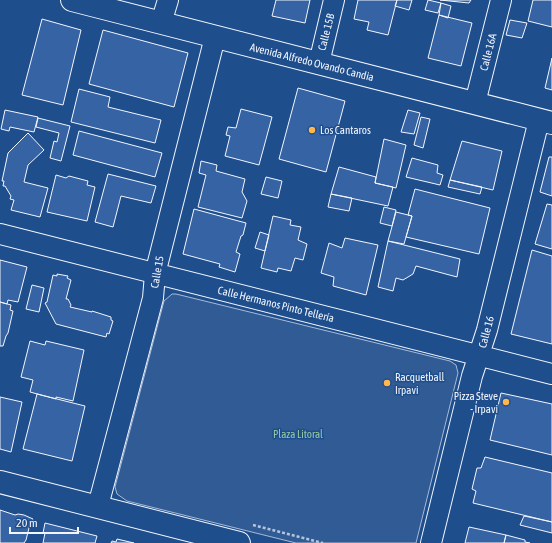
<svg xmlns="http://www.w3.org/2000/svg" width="552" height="543" font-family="'Asap Condensed',sans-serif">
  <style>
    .built { fill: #305b95; stroke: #a8bbd7 }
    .building { fill: #3563a3; stroke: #f2f6ff }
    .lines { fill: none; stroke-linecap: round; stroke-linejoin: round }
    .minor-casing { stroke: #f2f6ff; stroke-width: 22 }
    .secondary-casing { stroke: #f2f6ff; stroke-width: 24 }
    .path { stroke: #b3c4dc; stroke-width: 2.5; stroke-dasharray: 3 2; stroke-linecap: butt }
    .minor { stroke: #1f4e8c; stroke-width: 20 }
    .secondary { stroke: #1f4e8c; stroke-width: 22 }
    .poi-dot { fill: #ffb74d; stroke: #1f4e8c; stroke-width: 1.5 }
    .labels { text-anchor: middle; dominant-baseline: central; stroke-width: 3; stroke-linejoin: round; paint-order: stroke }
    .street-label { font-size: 11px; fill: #f2f6ff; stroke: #1f4e8c }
    .poi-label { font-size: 11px; fill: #f2f6ff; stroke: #1f4e8c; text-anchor: start }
    .park-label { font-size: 11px; fill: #97c8a6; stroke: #1f4e8c }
  </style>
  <rect width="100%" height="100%" fill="#1f4e8c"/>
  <!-- built -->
  <path class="built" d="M172,294H176L450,361L456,365L458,373L416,543H296L127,501L117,494L115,487L164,301Z"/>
  <!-- building -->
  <path class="building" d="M276,0H310L305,23L272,16Z
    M358,0H397L388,35L367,30L369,22L354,19Z
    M397,0H412L409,10L395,6Z
    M428,0L441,3L438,13L425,10Z
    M440,0H471L469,3Z
    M533,0H552V27L528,21Z
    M441,3L451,6L448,18L439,15Z
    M439,15L472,23L461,66L428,58Z
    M42,19L81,30L63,105L22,95Z
    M510,20L527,23L522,38L506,35Z
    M103,30L188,53L174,107L89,84Z
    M552,58V90L545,88Z
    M298,88L345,101L326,172L279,159Z
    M79,89L110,97L108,107L161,120L155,143L71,122Z
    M241,109L272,117L259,165L225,156L230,136L226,135L228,127L236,128Z
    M5,110L38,117L34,132L10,127L9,131L1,129Z
    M408,110L420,113L414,134L401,132Z
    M421,117L430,119L423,148L414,145Z
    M38,118L70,126L61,161L50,158L54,141L57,142L59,133L36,127Z
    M79,131L162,153L155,177L73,155Z
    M28,133L44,150L28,165L24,182L48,188L40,217L11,210L14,200L10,199L11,196L5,186H3L4,181H2L8,153Z
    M384,139L406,145L396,188L375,183Z
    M462,141L502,151L493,190L450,180Z
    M549,157H552V196L540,192Z
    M412,158L438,165L437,173L443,175L440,185L406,177Z
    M201,161L217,165L216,171L245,179L242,192L247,201L242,218L198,207L206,175L199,173Z
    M339,167L376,177L375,183L393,187L388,206L331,194Z
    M108,174L156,186L151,203L121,196L113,227L95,222Z
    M56,175L66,178L69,176L88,181L87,185L95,187L87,221L47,212Z
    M266,177L282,181L278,198L261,194Z
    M450,180L482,187L480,194L448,187Z
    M415,189L490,208L479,254L406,237L412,216L408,215Z
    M331,194L352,198L349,211L328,207Z
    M547,204L552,205V249L535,244Z
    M384,207L396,210L392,226L380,223Z
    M194,209L246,223L243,235L241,236L236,252L240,254L235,272L219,267L220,264L183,254Z
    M396,212L412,216L404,244L388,241Z
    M273,216L291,220L290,225L301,227L298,240L307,244L303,260L295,258L291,271L278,268L277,272L261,268Z
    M260,232L269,235L265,251L255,248Z
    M345,238L378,245L366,295L333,286L334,277L321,273L329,243L342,248Z
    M388,241L460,259L457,277L416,266L413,274L403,280L396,278L393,291L378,287Z
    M532,250L552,256V344L511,334Z
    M0,260L27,267L18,302L8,300L7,304L0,302Z
    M57,274L68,276L67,278L71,280L66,299H68L71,305L70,307L92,312V311L111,317V320L113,321L109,334L107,333L106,337L56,324L45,303L47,302L53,275L57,276Z
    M32,285L44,288L39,312L26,309Z
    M0,302L11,305L10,310L13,311L8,333L6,336L3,346H0Z
    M30,341L45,345L46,341L84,350L73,401L56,397V399L30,392L33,380L21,377Z
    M501,393L552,404V455L490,440Z
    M37,394L85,406L72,461L23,449Z
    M0,397L22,402L11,452L0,449Z
    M485,457L552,473V522L473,503L476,491L472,489L477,468H481Z
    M0,510L15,515L18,514L24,515L33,519L30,524L26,540L24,543H0Z
    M524,516L552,522V533L520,525Z
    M45,523L97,536L95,543H43L45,533H43Z
    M469,527L506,535L504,543H465Z
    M506,535L525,540V542L530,543H504Z
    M117,539L134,543H111L112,541L116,542Z"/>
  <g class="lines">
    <!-- minor casing -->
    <g class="minor-casing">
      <path id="minor" d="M161,23L168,0
        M319,63L334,0
        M475,103L501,0
        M0,234L552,374
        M98,506L153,298L155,274L215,37
        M431,543L472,376L487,330L539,120"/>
    </g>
    <!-- secondary casing -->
    <g class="secondary-casing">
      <path id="secondary" d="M72,0L552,123
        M0,482L239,543"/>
    </g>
    <!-- path -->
    <path class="path" d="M253,525L323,543"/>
    <!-- minor -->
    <use href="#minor" class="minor"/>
    <!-- secondary -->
    <use href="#secondary" class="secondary"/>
  </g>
  <!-- markers -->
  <g class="poi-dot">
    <circle cx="312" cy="130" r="4"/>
    <circle cx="387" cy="383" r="4"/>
    <circle cx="506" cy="402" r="4"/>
  </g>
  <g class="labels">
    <!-- street labels -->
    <g class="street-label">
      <text transform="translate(326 32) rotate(-76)">Calle 15B</text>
      <text transform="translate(488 52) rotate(-76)">Calle 16A</text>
      <text transform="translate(312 62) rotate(14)">Avenida Alfredo Ovando Candia</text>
      <text transform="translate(157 272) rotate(-80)">Calle 15</text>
      <text transform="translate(276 304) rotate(14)">Calle Hermanos Pinto Tellería</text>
      <text transform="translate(486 332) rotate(-75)">Calle 16</text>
    </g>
    <!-- poi labels -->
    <g class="poi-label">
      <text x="320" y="130">Los Cantaros</text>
      <text x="395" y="377">Racquetball<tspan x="395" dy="13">Irpavi</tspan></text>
      <text x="498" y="396" text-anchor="end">Pizza Steve<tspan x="498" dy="13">- Irpavi</tspan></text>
    </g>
    <!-- park labels -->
    <g class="park-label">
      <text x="298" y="434">Plaza Litoral</text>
    </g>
  </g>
  <!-- scale -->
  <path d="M10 527v6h68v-6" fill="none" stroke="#f2f6ff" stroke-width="2"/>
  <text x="16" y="527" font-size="12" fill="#f2f6ff" stroke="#1f4e8c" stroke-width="3" paint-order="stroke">20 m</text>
</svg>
